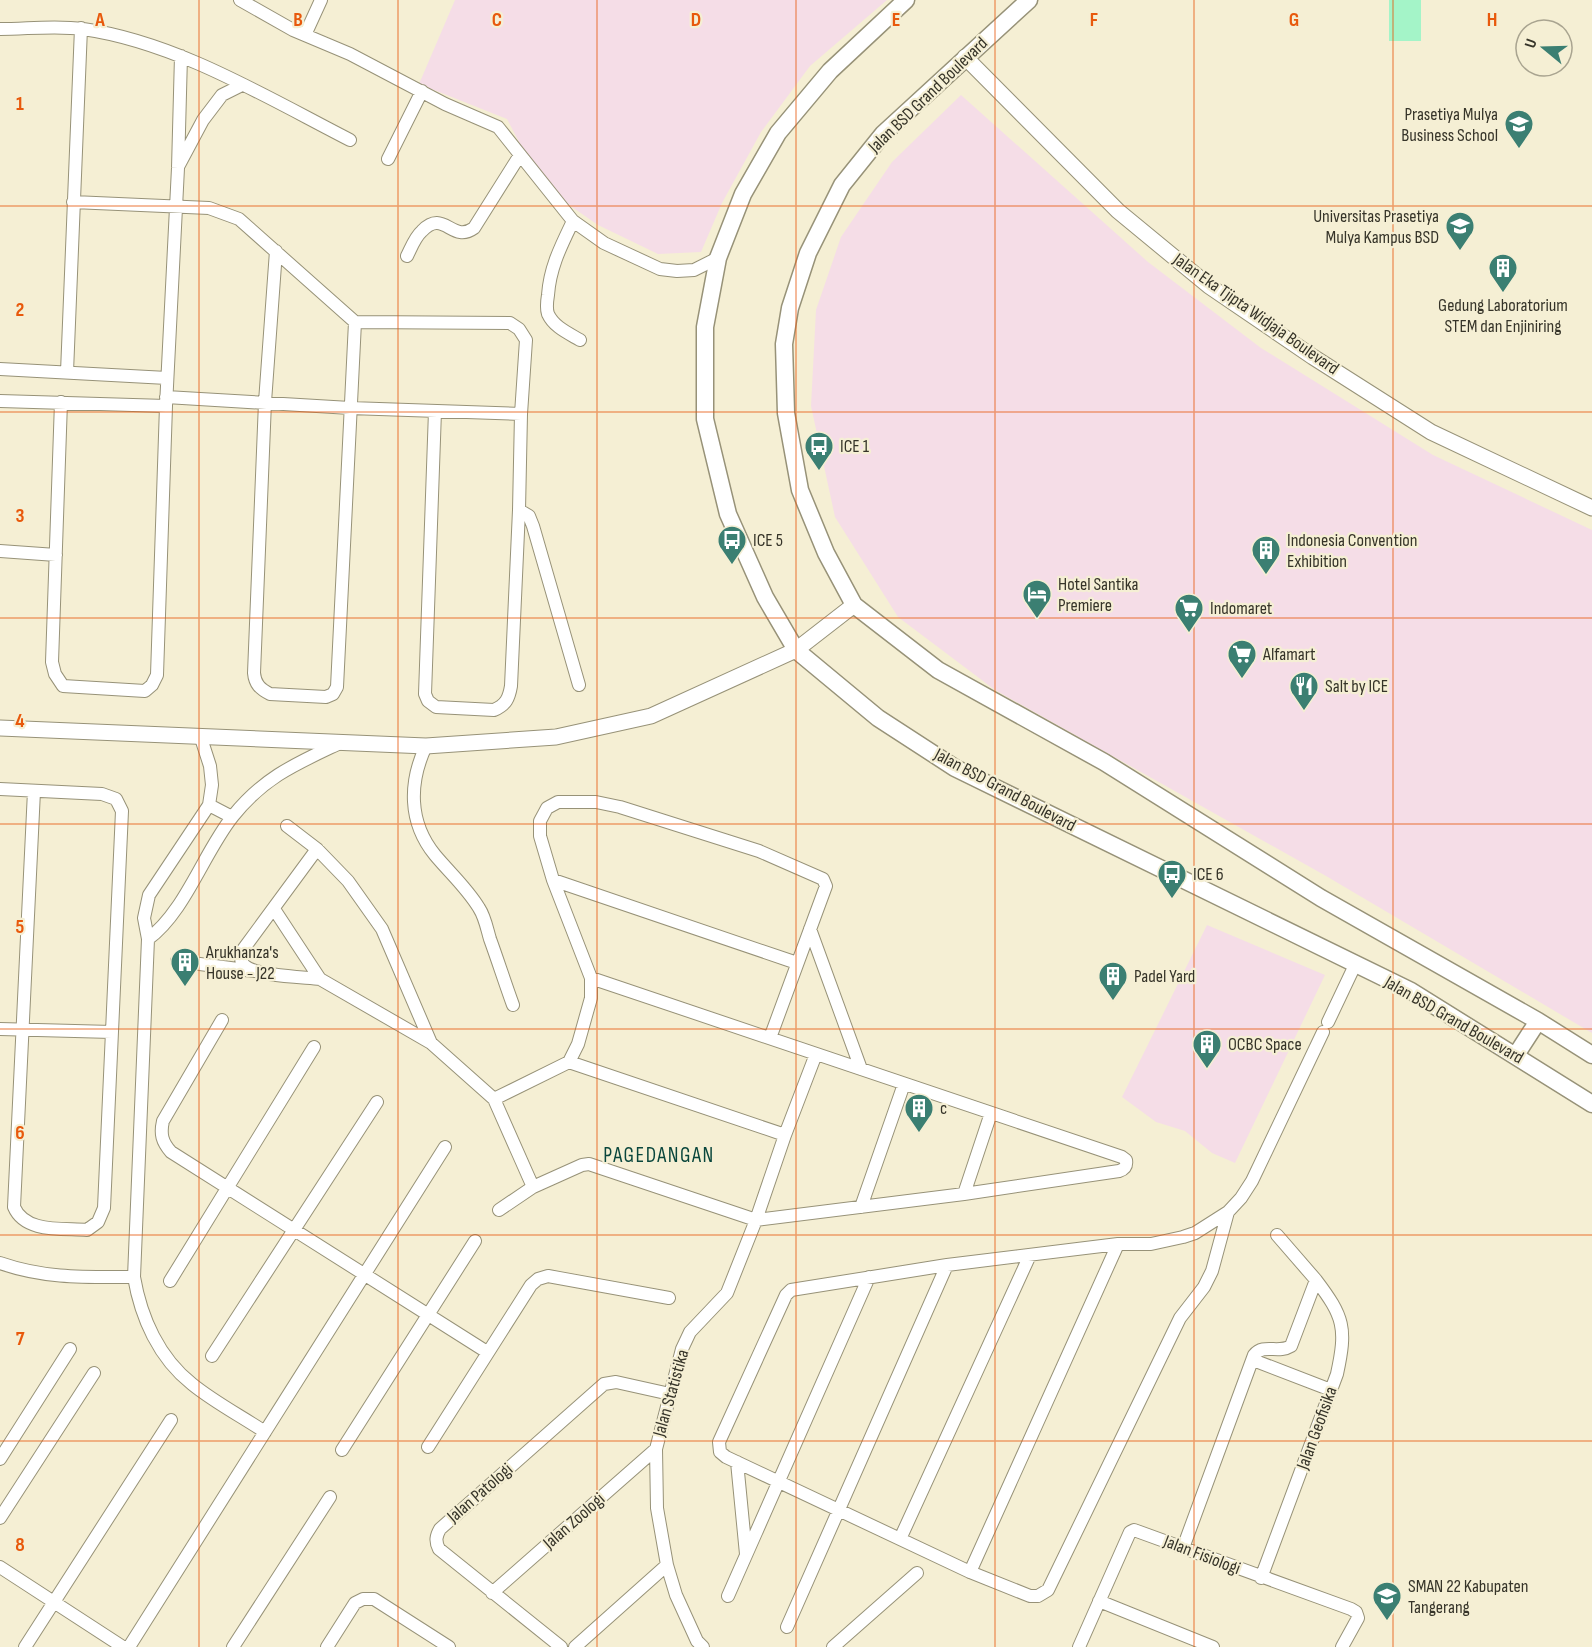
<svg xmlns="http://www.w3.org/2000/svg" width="1592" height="1647" font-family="'Sofia Sans Condensed',sans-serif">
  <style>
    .commercial { fill: #f5dde7 }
    .green { fill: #a4f4c8 }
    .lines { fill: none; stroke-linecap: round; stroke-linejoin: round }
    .minor-casing { stroke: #979278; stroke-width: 14 }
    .tertiary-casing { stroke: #979278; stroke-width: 17 }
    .secondary-casing { stroke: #979278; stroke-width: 19 }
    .minor { stroke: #fff; stroke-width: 12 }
    .tertiary { stroke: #fff; stroke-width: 15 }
    .secondary { stroke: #fff; stroke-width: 16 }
    .grid { fill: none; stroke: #e8590c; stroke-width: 1.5; stroke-opacity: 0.55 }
    .labels { text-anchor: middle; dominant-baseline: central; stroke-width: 4.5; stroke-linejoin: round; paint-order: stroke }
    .street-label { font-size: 18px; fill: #363429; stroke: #f5efd4 }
    .poi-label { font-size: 18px; fill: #363429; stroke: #f5efd4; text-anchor: start }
    .quarter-label { font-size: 21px; letter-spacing: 1.5px; fill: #09463c; stroke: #f5efd4 }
    .grid-label { font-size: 20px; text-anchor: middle; font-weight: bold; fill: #e8590c; stroke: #f5efd4; stroke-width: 4.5; stroke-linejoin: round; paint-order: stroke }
  </style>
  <rect width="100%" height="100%" fill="#f5efd4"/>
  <!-- commercial -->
  <path class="commercial" d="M455,0H887L810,66L761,132L722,203L701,252L658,254L598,225L569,205L527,157L507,119L419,84Z
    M961,95L1148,262L1261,348L1433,455L1592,530V1033L1326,876L995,690L898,617L835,517L811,406L816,310L841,237L892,162Z
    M1207,925L1325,975L1235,1163L1212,1153L1185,1131L1156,1122L1122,1097Z"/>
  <!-- green -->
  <path class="green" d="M1389,0H1421V41H1389Z"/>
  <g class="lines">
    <!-- minor casing -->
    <g class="minor-casing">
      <path id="minor" d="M240,0L293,30L350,54L445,104L498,127L573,221L604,243L660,269L677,271L694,270L718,258
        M0,29C27,29 56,25 83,29C176,42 266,97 350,140
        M305,35L321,0
        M388,159L422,91
        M179,165L203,120L222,95L242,85
        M73,202L209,208L239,219L355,322
        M573,221C561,246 550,267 548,295C547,301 546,308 548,314C554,327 568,333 580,340
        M276,251L265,402L254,673C255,684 260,689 270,694L326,697L333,694L337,687L355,322L510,323L519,329L526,340L521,414L519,510L511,686C509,698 506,705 494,710L436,707L428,701L425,694L435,411
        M407,256C411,248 415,237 422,231C444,208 452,244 474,228L520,155
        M0,369L167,378
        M67,372L81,28
        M166,397L350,408L521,414
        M0,401L166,406
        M61,402L52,662L55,674L63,686L145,691L152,685L157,675L166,406L178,168L181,56
        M519,510L529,516L533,526L579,685
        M0,551L56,555
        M200,735L210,766L212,785L209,805L149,895L144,918L148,939L134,1277C141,1318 159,1358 192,1384C214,1402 241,1416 265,1432
        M426,746C409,782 408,822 435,855C450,873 467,888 479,908C485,917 487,929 490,939C498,961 505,983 513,1005
        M0,789L102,794L116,799L122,811L104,1208L98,1222L87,1230C62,1228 25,1233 14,1207L34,791
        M209,805L232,817
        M287,826L317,849L348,881L382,929L431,1043
        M553,880L797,963
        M274,909L320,979C303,977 254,976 244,965C240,961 241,956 242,951L317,849
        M810,929L861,1069
        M148,939C185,912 204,852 233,816C265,776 298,763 342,742
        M177,961L253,971
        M320,979L431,1043L494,1099L533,1187
        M222,1020L163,1121C160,1134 162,1142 171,1152L487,1352
        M1328,1022L1355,965
        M0,1029L112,1032
        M569,1062L785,1135
        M494,1099L569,1062L578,1044L591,998V978L553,880L540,836V821L547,808L558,802H596L620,807L759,851L823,879L826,886L770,1038
        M964,1194L991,1113
        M861,1207L904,1084
        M499,1210L533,1187L582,1165L589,1164L756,1220L964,1194L1119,1171C1125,1169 1127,1166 1126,1160L1122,1157L591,978
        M1228,1212L1212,1271L1204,1287L1180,1318L1048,1590L1038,1596H1030L970,1572L726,1457L720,1452L719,1442L786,1295L791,1290L947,1265L1118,1244H1151L1183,1237L1195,1233L1228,1212L1241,1198L1252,1181L1323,1032
        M1277,1235L1316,1280
        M0,1263C46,1279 87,1277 134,1277
        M170,1281L314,1047
        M212,1356L377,1102
        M1253,1360L1331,1390
        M428,1447L531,1285L538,1279L548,1276L669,1298
        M342,1450L475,1241
        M0,1459L70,1349
        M737,1462L746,1554
        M0,1518L94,1373
        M900,1539L1030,1255
        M1183,1548L1254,1355C1264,1343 1278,1354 1291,1346L1316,1280C1344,1317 1347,1328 1337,1374L1261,1578
        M0,1567L123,1647
        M970,1572L1118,1244
        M492,1593L656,1449
        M728,1596L869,1277
        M1099,1601L1213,1647
        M787,1627L947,1265
        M25,1647L171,1420
        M129,1647L445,1147
        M233,1647L330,1497
        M327,1647L355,1603L363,1599H374L449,1647
        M561,1647L439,1549C435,1541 436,1536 440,1529L604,1384L616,1382L670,1394
        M575,1647L667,1565
        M703,1647L697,1641L676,1595L667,1565L657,1508L656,1449L682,1349L690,1332L727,1293L756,1220L785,1135L816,1054
        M833,1647L917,1573
        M1079,1647L1130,1532L1134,1530L1351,1609L1356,1612L1358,1618L1342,1647"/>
    </g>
    <!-- tertiary casing -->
    <g class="tertiary-casing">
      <path id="tertiary" d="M965,57L1118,211L1209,286L1313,357L1431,432L1592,508
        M0,728L426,746L556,737L651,716L796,650L854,605"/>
    </g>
    <!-- secondary casing -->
    <g class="secondary-casing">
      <path id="secondary" d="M906,0L830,71L778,133L743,194L718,258L705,327V419L728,514L765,597L796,650L878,718L955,768L1411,991L1592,1104
        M1029,0L883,134L842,185L808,253L790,308L784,344L786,413L800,490L826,553L854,605L938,670L1104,762L1321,898L1538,1021L1592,1055
        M1516,1055L1538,1021"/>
    </g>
    <!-- minor -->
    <use href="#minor" class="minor"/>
    <!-- tertiary -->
    <use href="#tertiary" class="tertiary"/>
    <!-- secondary -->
    <use href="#secondary" class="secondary"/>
  </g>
  <!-- grid -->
  <path class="grid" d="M199,0V1647M398,0V1647M597,0V1647M796,0V1647M995,0V1647M1194,0V1647M1393,0V1647M0,206H1592M0,412H1592M0,618H1592M0,824H1592M0,1029H1592M0,1235H1592M0,1441H1592"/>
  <!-- icons -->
  <defs>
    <g id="university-pin" transform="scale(1.5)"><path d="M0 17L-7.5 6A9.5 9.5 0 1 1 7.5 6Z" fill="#3b7f72" stroke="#f5efd4"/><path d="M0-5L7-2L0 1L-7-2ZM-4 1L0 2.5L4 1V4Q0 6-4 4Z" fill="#fff"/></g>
    <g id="building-pin" transform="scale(1.5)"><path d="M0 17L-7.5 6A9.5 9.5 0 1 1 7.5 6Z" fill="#3b7f72" stroke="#f5efd4"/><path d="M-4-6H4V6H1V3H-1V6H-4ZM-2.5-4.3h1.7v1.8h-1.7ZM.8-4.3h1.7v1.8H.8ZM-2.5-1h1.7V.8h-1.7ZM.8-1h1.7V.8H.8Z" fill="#fff"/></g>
    <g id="bus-pin" transform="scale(1.5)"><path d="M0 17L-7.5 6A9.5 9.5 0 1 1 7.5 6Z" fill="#3b7f72" stroke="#f5efd4"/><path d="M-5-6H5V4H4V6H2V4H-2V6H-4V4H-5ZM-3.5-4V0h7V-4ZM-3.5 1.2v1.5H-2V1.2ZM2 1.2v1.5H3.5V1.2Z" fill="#fff"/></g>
    <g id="hotel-pin" transform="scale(1.5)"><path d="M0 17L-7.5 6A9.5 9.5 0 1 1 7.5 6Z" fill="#3b7f72" stroke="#f5efd4"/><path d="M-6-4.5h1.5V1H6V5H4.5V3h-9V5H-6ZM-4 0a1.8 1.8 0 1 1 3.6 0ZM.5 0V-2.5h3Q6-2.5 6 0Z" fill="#fff"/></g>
    <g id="supermarket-pin" transform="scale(1.5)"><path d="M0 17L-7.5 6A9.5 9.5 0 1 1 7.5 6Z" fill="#3b7f72" stroke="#f5efd4"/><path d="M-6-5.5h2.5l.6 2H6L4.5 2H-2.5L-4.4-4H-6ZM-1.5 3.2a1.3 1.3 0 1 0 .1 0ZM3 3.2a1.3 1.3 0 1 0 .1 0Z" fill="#fff"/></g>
    <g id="restaurant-pin" transform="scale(1.5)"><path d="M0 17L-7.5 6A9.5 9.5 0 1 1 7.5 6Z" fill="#3b7f72" stroke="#f5efd4"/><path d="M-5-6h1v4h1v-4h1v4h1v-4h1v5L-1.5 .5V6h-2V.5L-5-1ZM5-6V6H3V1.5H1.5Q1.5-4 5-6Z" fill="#fff"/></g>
    <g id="school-pin" transform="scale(1.5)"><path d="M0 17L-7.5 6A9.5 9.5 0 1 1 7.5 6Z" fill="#3b7f72" stroke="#f5efd4"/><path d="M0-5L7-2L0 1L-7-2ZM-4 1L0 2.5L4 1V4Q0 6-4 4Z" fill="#fff"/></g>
  </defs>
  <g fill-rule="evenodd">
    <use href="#university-pin" x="1519" y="124"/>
    <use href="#university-pin" x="1460" y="226"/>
    <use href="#building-pin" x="1503" y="268"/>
    <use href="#bus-pin" x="819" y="446"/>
    <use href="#bus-pin" x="732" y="540"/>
    <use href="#building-pin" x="1266" y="550"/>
    <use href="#hotel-pin" x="1037" y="594"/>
    <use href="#supermarket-pin" x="1189" y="608"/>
    <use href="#supermarket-pin" x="1242" y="654"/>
    <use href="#restaurant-pin" x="1304" y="686"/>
    <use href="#bus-pin" x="1172" y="874"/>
    <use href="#building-pin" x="185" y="962"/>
    <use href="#building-pin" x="1113" y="976"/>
    <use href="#building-pin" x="1207" y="1044"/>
    <use href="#building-pin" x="919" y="1108"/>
    <use href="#school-pin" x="1387" y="1596"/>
  </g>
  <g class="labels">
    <!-- street labels -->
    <g class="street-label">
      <text transform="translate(928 95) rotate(-44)">Jalan BSD Grand Boulevard</text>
      <text transform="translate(1256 314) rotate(35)">Jalan Eka Tjipta Widjaja Boulevard</text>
      <text transform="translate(1005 790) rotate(28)">Jalan BSD Grand Boulevard</text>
      <text transform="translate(1454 1020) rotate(30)">Jalan BSD Grand Boulevard</text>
      <text transform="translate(671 1393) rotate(-74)">Jalan Statistika</text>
      <text transform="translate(1317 1428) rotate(-70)">Jalan Geofisika</text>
      <text transform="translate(480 1493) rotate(-41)">Jalan Patologi</text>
      <text transform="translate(574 1521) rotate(-41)">Jalan Zoologi</text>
      <text transform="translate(1202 1555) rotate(21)">Jalan Fisiologi</text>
    </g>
    <!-- poi labels -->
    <g class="poi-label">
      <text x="1498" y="114" text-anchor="end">Prasetiya Mulya<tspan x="1498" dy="21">Business School</tspan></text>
      <text x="1439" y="216" text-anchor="end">Universitas Prasetiya<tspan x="1439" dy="21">Mulya Kampus BSD</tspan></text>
      <text x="1503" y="305" text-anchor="middle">Gedung Laboratorium<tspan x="1503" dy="21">STEM dan Enjiniring</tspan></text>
      <text x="840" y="446">ICE 1</text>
      <text x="753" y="540">ICE 5</text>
      <text x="1287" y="540">Indonesia Convention<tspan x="1287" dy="21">Exhibition</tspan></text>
      <text x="1058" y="584">Hotel Santika<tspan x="1058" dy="21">Premiere</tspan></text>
      <text x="1210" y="608">Indomaret</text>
      <text x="1263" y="654">Alfamart</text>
      <text x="1325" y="686">Salt by ICE</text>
      <text x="1193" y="874">ICE 6</text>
      <text x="206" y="952">Arukhanza's<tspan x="206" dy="21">House - J22</tspan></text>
      <text x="1134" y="976">Padel Yard</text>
      <text x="1228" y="1044">OCBC Space</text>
      <text x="940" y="1108">c</text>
      <text x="1408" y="1586">SMAN 22 Kabupaten<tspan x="1408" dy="21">Tangerang</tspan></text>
    </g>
    <!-- quarter labels -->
    <g class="quarter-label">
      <text x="659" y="1155">PAGEDANGAN</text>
    </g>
  </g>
  <g class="grid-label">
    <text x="100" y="26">A</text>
    <text x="298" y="26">B</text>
    <text x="497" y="26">C</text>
    <text x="696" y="26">D</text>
    <text x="896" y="26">E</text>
    <text x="1094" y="26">F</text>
    <text x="1294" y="26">G</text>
    <text x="1492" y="26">H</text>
    <text x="20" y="110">1</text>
    <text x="20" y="316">2</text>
    <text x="20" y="522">3</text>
    <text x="20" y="727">4</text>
    <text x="20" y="933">5</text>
    <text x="20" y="1139">6</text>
    <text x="20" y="1345">7</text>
    <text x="20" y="1551">8</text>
  </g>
  <!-- north arrow -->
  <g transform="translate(1544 48) rotate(289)"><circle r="28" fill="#f5efd4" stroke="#a9a490" stroke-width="1.5"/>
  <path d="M0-4.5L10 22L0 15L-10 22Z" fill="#3b7f72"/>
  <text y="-9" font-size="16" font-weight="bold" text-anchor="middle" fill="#363429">U</text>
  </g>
</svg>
